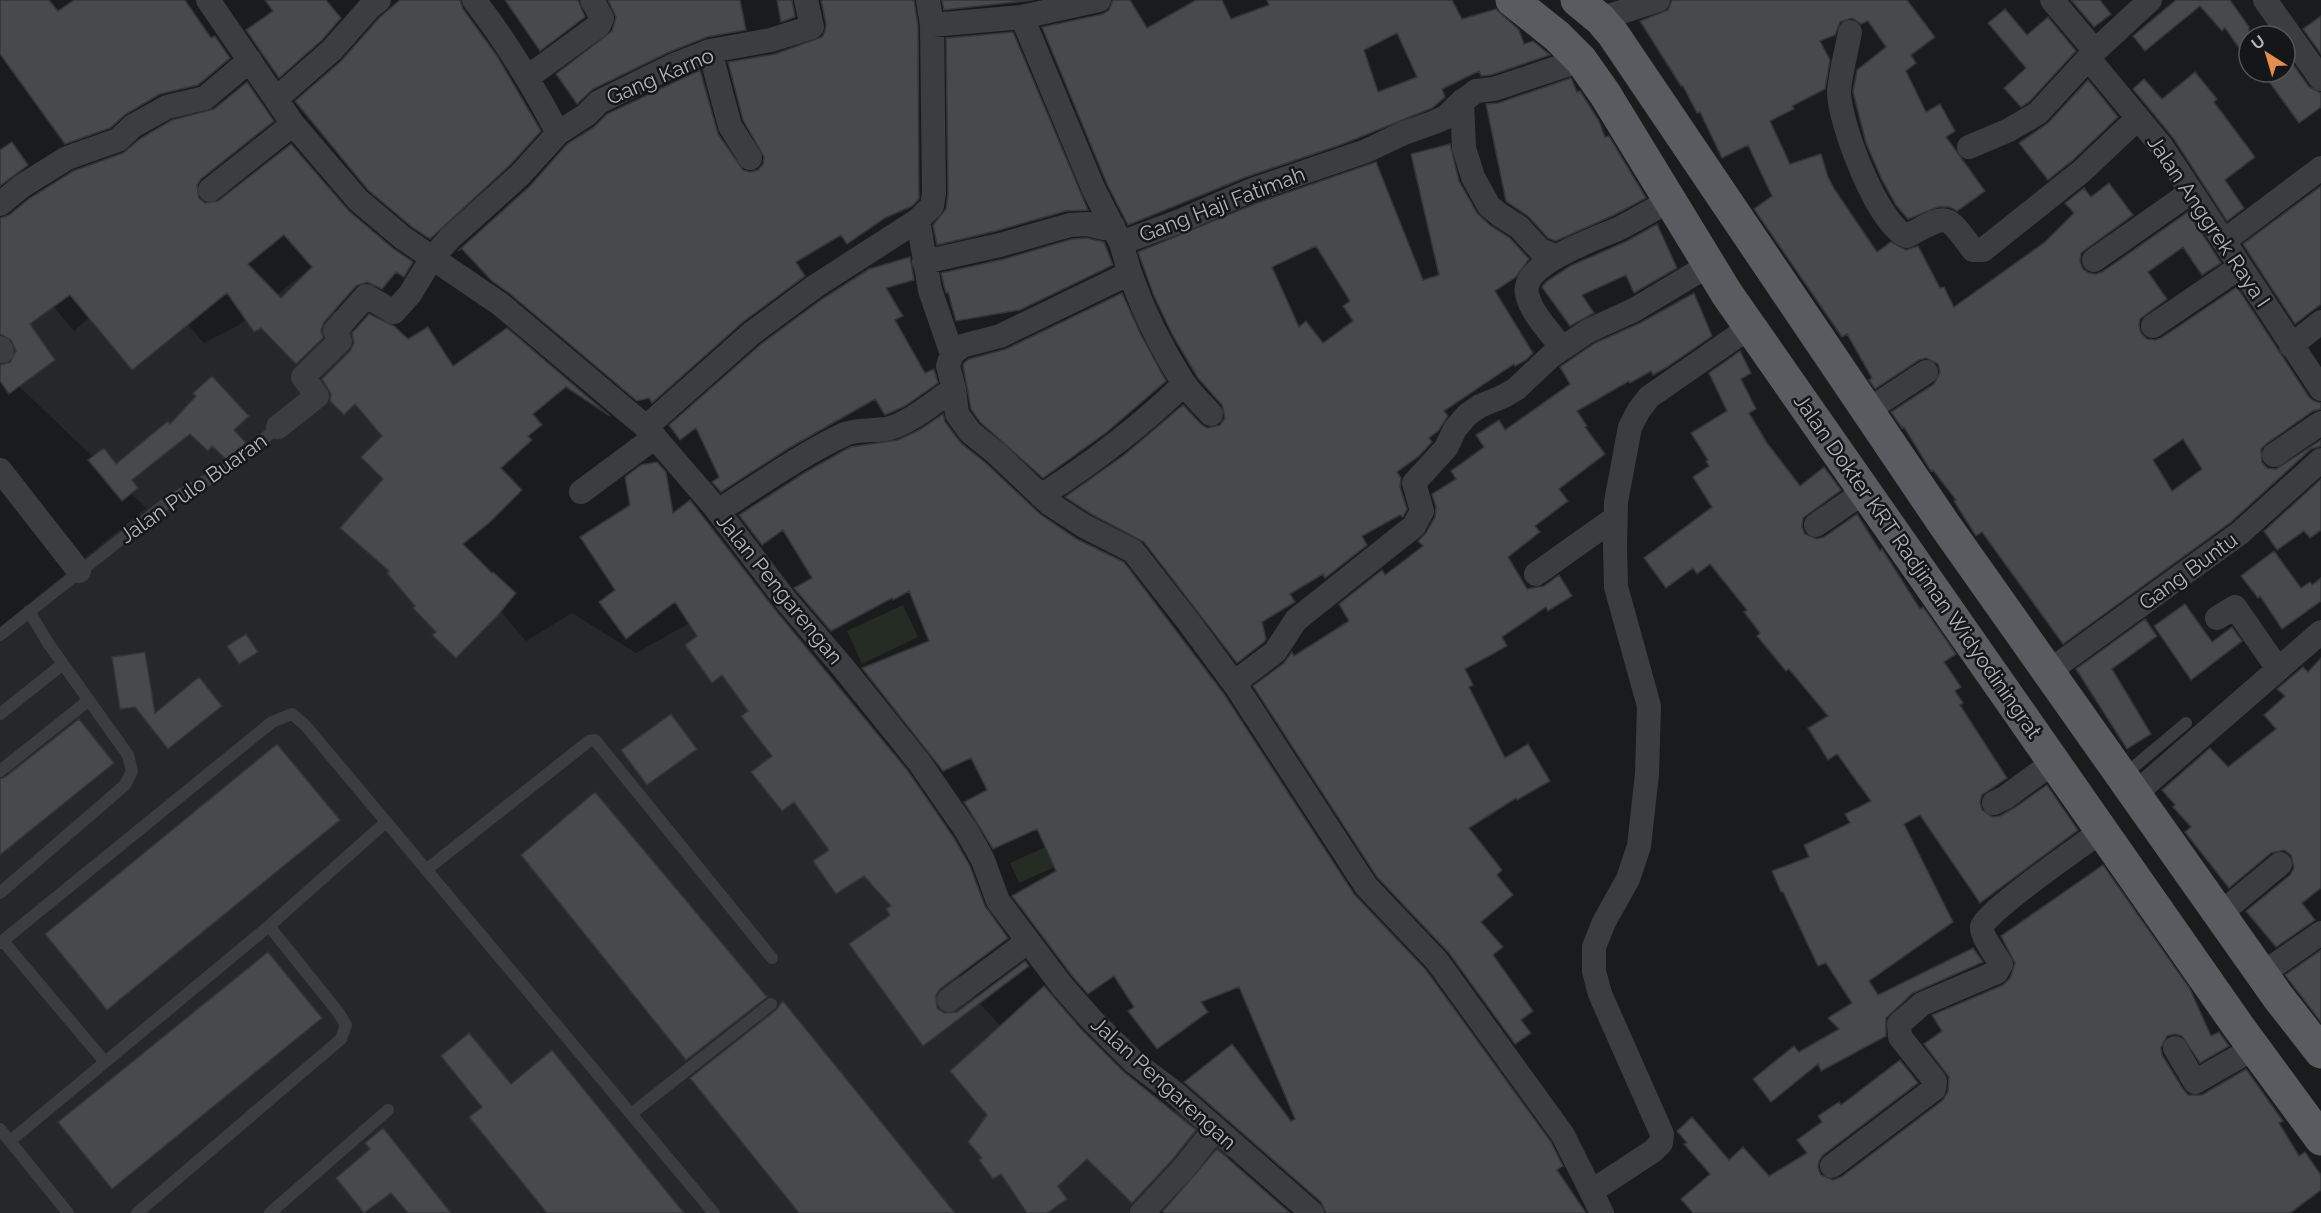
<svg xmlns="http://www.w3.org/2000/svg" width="2321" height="1213" font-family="Raleway,sans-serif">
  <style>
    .built { fill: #262729 }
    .green { fill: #252c24 }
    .building { fill: #47494c; stroke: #343538; stroke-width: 1.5; fill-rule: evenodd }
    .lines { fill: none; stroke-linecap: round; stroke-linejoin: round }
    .service { stroke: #3b3e41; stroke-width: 12 }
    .minor { stroke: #3b3e41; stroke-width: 24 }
    .primary { stroke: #585b60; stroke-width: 33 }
    .labels { text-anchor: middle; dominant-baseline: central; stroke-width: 5; stroke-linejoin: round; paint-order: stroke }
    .street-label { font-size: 21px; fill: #aeb5bb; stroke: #151617 }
  </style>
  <rect width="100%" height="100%" fill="#1a1b1c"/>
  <!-- built -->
  <path class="built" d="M140,272L204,343L239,325L302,275L437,424L394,487L526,641L572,613L636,653L743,593L915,913L975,998L1088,1122L1165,1121L1181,1104L1236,1150L1161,1213H0V627L146,508L0,368V331L44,295L74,331Z"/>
  <!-- green -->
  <path class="green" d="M903,605L918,637L862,664L847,631Z
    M1061,840L1070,860L1019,883L1010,863Z"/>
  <!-- building -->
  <path class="building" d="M0,0H49L58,11L74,0H185L211,38L215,36L230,58L198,85L160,94L126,114L110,128L65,144L0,54Z
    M265,0H326L341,18L322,40L279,78L246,30L273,11Z
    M400,0H460L463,9L497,56L541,131L510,165L430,239L412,227L368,190L295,101L341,61L380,17Z
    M505,0H578L585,17L540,51Z
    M608,0H740L746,30L707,37L667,53L593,89L577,104L556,74L612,31L616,17Z
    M777,0H792L795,17L781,22Z
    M821,0H914L918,26L919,199L912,206L885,218L847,244L841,235L796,262L805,276L743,322L652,403L649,398L637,401L509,293L492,281L461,248L458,251L530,186L567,144L594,127L607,114L700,70L718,134L743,170L750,172L758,170L763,164L764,157L743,120L728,62L775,54L822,37L825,31L826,24Z
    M942,0H1033L944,10Z
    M1113,0H1130L1147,28L1196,0H1222L1231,19L1269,5L1267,0H1452L1462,19L1496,9L1519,30L1524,44L1533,41L1550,55L1491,75L1481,76L1479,71L1442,89L1445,97L1432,108L1343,144L1246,177L1128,225L1107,184L1042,27L1103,14L1109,10ZM1397,33L1417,77L1378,92L1364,50Z
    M1672,0H1907L1935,37L1911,55L1916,63L1906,71L1926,112L1940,104L1955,131L1946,137L1985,191L1957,211L1950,207H1938L1908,219L1896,205L1882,180L1866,143L1853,92L1857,70L1886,47L1868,21L1861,24L1852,18L1840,22L1835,35L1820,41L1830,60L1825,89L1792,106L1794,109L1770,121L1790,164L1821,154L1828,177L1835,190L1877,252L1891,242L1906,250L1918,246L1940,288L1944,287L1954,307L2045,242L2074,213L2065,203L2084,188L2091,197L2109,183L2133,215L2081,253L2080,262L2083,269L2089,273L2096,274L2102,272L2188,212L2221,263L2202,275L2183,247L2148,272L2167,299L2140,319L2139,326L2141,333L2147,339L2155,340L2161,338L2237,287L2309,397L2314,401L2321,403V409L2313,411L2266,444L2261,449L2262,462L2267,468L2276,469L2321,440V446L2311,449L2231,522L2063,644L1982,532L1976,536L1954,501L1956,500L1933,470L1931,471L1904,427L1902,428L1891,412L1934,384L1940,372L1938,364L1926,358L1919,360L1875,389L1869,380L1872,378L1847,334L1842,337L1754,209L1772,196L1748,145L1722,158L1700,112L1697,113L1683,86H1681L1640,21L1668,10ZM2183,439L2202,469L2172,491L2153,460Z
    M2071,0H2100L2111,14L2094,27Z
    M2176,0H2230L2249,27V62L2225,28L2222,31L2200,6L2145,51L2133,36Z
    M2005,9L2027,35L2048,17L2076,51L2029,102L2021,107L2004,88L2026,68L1988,23Z
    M2321,16V54L2303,29Z
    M1013,32L1088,210L1066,211L996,231L937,245L933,225L946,209L948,193L946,38Z
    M2285,53L2309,87L2321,93V107L2299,123L2262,72H2285Z
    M2195,72L2217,99L2214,102L2255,157L2225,180L2244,208L2227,221L2174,139L2133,89L2144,79L2162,99Z
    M1571,78L1577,92L1580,91L1599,121L1605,137L1609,136L1646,198L1614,215L1556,241L1548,238L1529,217L1506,201L1486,104L1498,103Z
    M2088,80L2118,117L2073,160L2048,180L2019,143L2048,123Z
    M247,82L274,121L201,179L197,185L199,198L205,203L218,201L291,144L349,211L394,249L413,262L404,277L396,272L382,289L367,282L356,286L324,322L321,330L323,338L296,364L261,328L254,332L227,293L132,370L70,295L30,324L55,360L9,394L0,381V365L10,362L16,351L11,340L0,334V218L9,215L30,198L73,171L123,153L141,138L172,120L214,109ZM284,235L312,267L281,298L248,264Z
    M12,142L28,165L0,186V150Z
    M1450,144L1459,181L1477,213L1491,226L1510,238L1529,259L1516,277L1495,291L1533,353L1526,360L1515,366L1514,364L1444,411L1448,416L1438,431L1429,438L1432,442L1419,456L1397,472L1401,478L1400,487L1407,509L1403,517L1400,515L1362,536L1367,545L1325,578L1323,574L1290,594L1295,602L1262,622L1266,639L1264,642L1237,663L1144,542L1091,514L1065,497L1124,455L1183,405L1201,424L1207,428L1220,425L1225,418L1222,405L1198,378L1173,336L1154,296L1138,252L1257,203L1376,162L1423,280L1439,275L1411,154ZM1316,246L1350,301L1343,306L1353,321L1323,343L1306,321L1299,327L1272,267Z
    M2321,186V304L2295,324L2243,244Z
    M1657,224L1677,268L1634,293L1626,275L1582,295L1594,313L1570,326L1542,287L1546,282L1570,266L1627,241Z
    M1087,238L1104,242L1113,265L1020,310L956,321L948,292L946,293L944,286L941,273L1004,259L1072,239Z
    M910,257L914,280L886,288L903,316L895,320L925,373L934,369L938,383L905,406L885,415L875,399L789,448L721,492L712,482L719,477L696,428L680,440L669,425L761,344L822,299L869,269Z
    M1122,293L1141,335L1166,381L1107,432L1043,478L980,422L971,409L963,366L964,363L969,359L1006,349Z
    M1694,293L1712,336L1667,367L1653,375L1651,371L1630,383L1629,381L1577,411L1587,426L1585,427L1605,454L1559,489L1568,501L1535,526L1540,532L1508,557L1527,589L1544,586L1559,575L1572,596L1548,611L1546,607L1502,637L1507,646L1465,669L1473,685L1469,687L1505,758L1528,744L1550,781L1517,800L1516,798L1469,828L1502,870L1497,875L1513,895L1481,922L1503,947L1493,955L1533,1011L1521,1020L1531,1033L1515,1044L1449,953L1377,877L1253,686L1284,663L1292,652L1294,656L1349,621L1339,604L1382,570L1385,575L1423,546L1418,541L1426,533L1435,517L1436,507L1432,494L1456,479L1451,471L1484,447L1476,435L1499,420L1505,430L1570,384L1560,367L1595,343L1640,323Z
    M369,314L394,326L408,339L428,327L453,366L507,328L610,416L566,387L533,414L542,425L528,436L532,440L501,468L522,490L489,523L463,544L492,573L493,572L516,593L499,614L456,658L432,635L436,632L413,608L415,606L387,573L389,571L340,528L383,479L361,457L382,436L355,404L344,415L330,401L331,394L322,379L350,351L354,343L352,333Z
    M1740,351L1751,373L1741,379L1756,409L1749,413L1767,443L1800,486L1824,467L1841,490L1803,518L1802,527L1805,534L1817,539L1824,537L1857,514L1880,551L1882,549L1920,609L1923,607L1956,654L1944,662L1961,687L1955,691L1963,703L1960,705L2007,778L1982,795L1980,802L1982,810L1993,817L2000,816L2014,808L2047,785L2078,830L1980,903L1920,815L1904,824L1953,922L1869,981L1878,995L1973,948L1983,962L1913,993L1886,1018V1036L1821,1071L1818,1064L1771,1102L1753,1079L1794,1046L1799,1052L1839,1029L1828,1018L1852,1003L1826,963L1818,966L1783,892H1781L1772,871L1809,857L1804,845L1850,823L1845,814L1871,801L1837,754L1828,760L1808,728L1828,716L1789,669L1786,671L1757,636L1760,633L1744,612L1747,610L1710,564L1697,574L1693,568L1666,588L1644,558L1712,507L1693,477L1709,466L1706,461L1708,460L1691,433L1727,411L1709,373Z
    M212,376L249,416L234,430L246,443L226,459L212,446L208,451L190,434L132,480L138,488L122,501L88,460L104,448L116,464L168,421L170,424L196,396L193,393Z
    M943,414L945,422L961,443L987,464L1040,514L1077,539L1124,562L1224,694L1354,894L1426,970L1551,1142L1563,1166L1557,1170L1586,1213H1326L1321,1202L1184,1082L1232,1044L1291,1121L1295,1119L1239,987L1201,1002L1208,1012L1157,1049L1128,1011L1134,1007L1114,976L1088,994L1073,977L1012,896L1056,871L1037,829L993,849L964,802L987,790L971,758L943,771L862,668L929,641L909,591L893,600L892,598L831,631L794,588L812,578L783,530L762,545L739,515L804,473L850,447L898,440L919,430Z
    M657,462L666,472L673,513L690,500L777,612L908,771L954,838L970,866L985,906L1008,938L940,989L936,995L937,1008L944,1013L957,1012L1025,961L1029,966L923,1046L849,944L890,915L886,909L891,906L864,876L836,894L813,861L829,850L794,802L782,811L751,772L772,756L741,716L748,711L722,675L712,683L685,645L697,636L675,602L626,639L599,602L615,590L580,537L630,505L625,477L641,465Z
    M2321,479V530L2310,538L2304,531L2277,550L2264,531Z
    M2274,551L2301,588L2310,582L2312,585L2321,578V601L2282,629L2260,596L2258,598L2241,576Z
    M2185,604L2212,642L2232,627L2242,641L2191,680L2154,626Z
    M2145,619L2157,636L2112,669L2151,734L2127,749L2076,669Z
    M246,634L258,652L239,664L227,646Z
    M145,652L155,713L199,677L222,706L168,749L135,707L120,709L112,657Z
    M2321,658V888L2302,903L2315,920L2276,947L2246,911L2290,875L2294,868L2291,855L2284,850L2271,853L2229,888L2185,832L2191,827L2173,807L2175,805L2162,790L2210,748L2228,767L2276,729L2264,715L2285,696L2277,689L2303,667L2308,672Z
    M671,714L697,749L647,785L621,750Z
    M79,719L114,763L0,855V779L5,777Z
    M277,744L340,820L107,1010L45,934Z
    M595,792L767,997L686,1060L521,855Z
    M2103,865L2190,989L2211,1036L2219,1032L2229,1046L2200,1063L2182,1036L2175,1034L2167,1036L2161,1048L2162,1055L2183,1089L2188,1095H2202L2246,1069L2283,1121L2279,1123L2299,1156L2305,1152L2321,1175V1190L2290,1213H1693L1681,1199L1710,1174L1684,1144L1687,1143L1677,1131L1692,1117L1729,1160L1743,1147L1769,1176L1807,1153L1797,1140L1822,1122L1818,1116L1839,1102L1841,1105L1900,1060L1918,1083L1823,1155L1819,1161L1818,1168L1821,1175L1833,1180L1841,1177L1943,1100L1948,1091L1949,1077L1924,1044L1942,1031L1932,1015L2003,985L2010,978L2015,963L2001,936Z
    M2321,950V1022L2285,975Z
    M268,952L322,1018L112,1189L58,1122Z
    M1044,986L1081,1029L1124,1072L1196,1130L1172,1160L1132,1203L1087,1159L1058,1186L1067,1199L1047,1213H1027L1001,1174L993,1179L979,1160L982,1158L968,1142L987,1115L950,1071Z
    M783,1001L955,1213H799L690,1078L776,1010Z
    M469,1033L511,1084L552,1050L684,1213H547L469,1117L482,1107L441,1056Z
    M383,1128L451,1213H408L391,1193L364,1213L336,1178L370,1149L365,1143Z
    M1217,1149L1290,1213H1164L1163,1211Z"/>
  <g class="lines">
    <!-- service -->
    <path class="service" d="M0,635L169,501L229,468L278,427
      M0,714L63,664
      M0,771L89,700
      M2123,776L2186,723
      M426,870L589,741L595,740L772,958
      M0,893L125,785L132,771L128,755L48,643L29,611
      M3,941L105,1062
      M0,943L272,722L292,714L305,725L714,1213
      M631,1114L771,1004
      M0,1129L68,1213
      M10,1141L269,926L386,822
      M137,1213L341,1039L346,1025L338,1012L269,926
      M270,1213L388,1110"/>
    <!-- minor -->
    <path class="minor" d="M208,0L293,124L358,200L403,238L500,304L646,427L714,506L788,603L841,665L919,762L966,830L983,860L998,901L1062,986L1091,1019L1134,1062L1175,1093L1312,1213
      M474,0C507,42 533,86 558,133
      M2052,0L2095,51
      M2265,0L2321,79
      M1600,19L1658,0
      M932,25L1022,17L1099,0
      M1850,32C1847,49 1840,75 1839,92C1839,122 1878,226 1907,236C1948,214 1945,212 1973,250H1983L2082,171L2138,118
      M710,51L730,126L750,158
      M2089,59L2162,147L2321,389
      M528,77L599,25L602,18L592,0
      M276,99L332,50L370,7L379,0
      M1462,101L1464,148L1473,177L1489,206L1500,215L1519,227L1540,250L1556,256
      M1969,147L2009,130L2038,113L2095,51L2150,0
      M210,190L293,124
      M0,204L22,186L67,158L118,140L133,126L167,107L205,98L250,60
      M918,220L930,290L952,354
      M2224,241L2321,168
      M1121,243L1180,221L1252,190L1366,151L1404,133L1435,122L1446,117L1459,104L1476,91L1494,89L1581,60
      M2094,260L2191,192
      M924,262L1000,245L1070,225L1088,224L1104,228L1113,226
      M1130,273C1143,311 1162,349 1183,382C1191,394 1202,404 1211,414
      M2153,326L2240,267
      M2291,346L2321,322
      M0,348L2,351
      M1562,348C1550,332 1531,313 1527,294C1520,263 1599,238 1620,228C1636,220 1652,210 1669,201
      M954,389L957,414L970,432L996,453L1050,504L1084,526L1133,551L1188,621L1236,686L1366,886L1437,961L1563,1135L1602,1213
      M1867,411L1926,372
      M278,427L317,396L303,377L340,341L335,331L366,296L394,312L410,294L432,258L450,238L520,175L558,133L586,115L599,102L672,66L710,51L771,40L812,27L806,0
      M646,427L752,333L814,287L918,220L932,206L934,193L932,25L928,0
      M2274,455L2321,423
      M0,470L79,571
      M581,492L655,437
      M1041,496C1092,463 1141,426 1184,384
      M718,511C757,486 802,454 845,434C858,429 872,431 886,429C908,425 935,401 954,389L948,366L952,354L962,346L1000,336L1130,273L1121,243L1094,190L1022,17
      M1816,525L1865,491
      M1536,574L1615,518
      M2217,618L2235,607L2278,669
      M2048,672L2240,533L2321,460
      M1234,683L1275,652L1296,620L1414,526L1422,511L1414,483L1446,448L1455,429L1467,415L1480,406L1504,396L1516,389L1551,356L1588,331L1634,310L1709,265
      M2136,793L2321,632
      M1994,803L2006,797L2055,761
      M2221,913L2280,864
      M2262,974L2321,933
      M949,1000L1027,942
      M2175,1048L2195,1082L2254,1048
      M1832,1166L1934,1089L1935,1081L1900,1037L1899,1024L1922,1004L1997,972L2001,964C1996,956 1981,935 1982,927C1984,913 2085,843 2103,830
      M1592,1191L1653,1151L1661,1143L1662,1134L1600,994L1594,971V947L1604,922L1628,879L1639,846L1647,774L1649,706L1616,587L1615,547L1616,502L1630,427L1639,410L1649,397L1750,327
      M1142,1213L1183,1169L1215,1129"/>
    <!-- primary -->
    <path class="primary" d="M1512,0L1557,36L1581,60L1605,94L1727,294L2238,1026L2321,1139
      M1577,0L1600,19L1613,34L1944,524L2278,997L2321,1052"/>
  </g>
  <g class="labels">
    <!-- street labels -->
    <g class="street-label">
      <text transform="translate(660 76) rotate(-23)">Gang Karno</text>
      <text transform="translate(1222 204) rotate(-21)">Gang Haji Fatimah</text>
      <text transform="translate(2209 221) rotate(56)">Jalan Anggrek Raya I</text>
      <text transform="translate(193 488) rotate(-35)">Jalan Pulo Buaran</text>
      <text transform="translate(1918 566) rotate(55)">Jalan Dokter KRT Radjiman Widyodiningrat</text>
      <text transform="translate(2188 571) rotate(-36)">Gang Buntu</text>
      <text transform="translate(780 589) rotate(51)">Jalan Pengarengan</text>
      <text transform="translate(1164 1083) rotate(42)">Jalan Pengarengan</text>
    </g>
  </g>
  <!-- north arrow -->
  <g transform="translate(2267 54) rotate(323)"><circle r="28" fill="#151617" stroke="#525659" stroke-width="1.5"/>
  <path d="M0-4.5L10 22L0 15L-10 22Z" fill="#e58d4a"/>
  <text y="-9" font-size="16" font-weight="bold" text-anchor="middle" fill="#aeb5bb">U</text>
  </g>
</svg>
